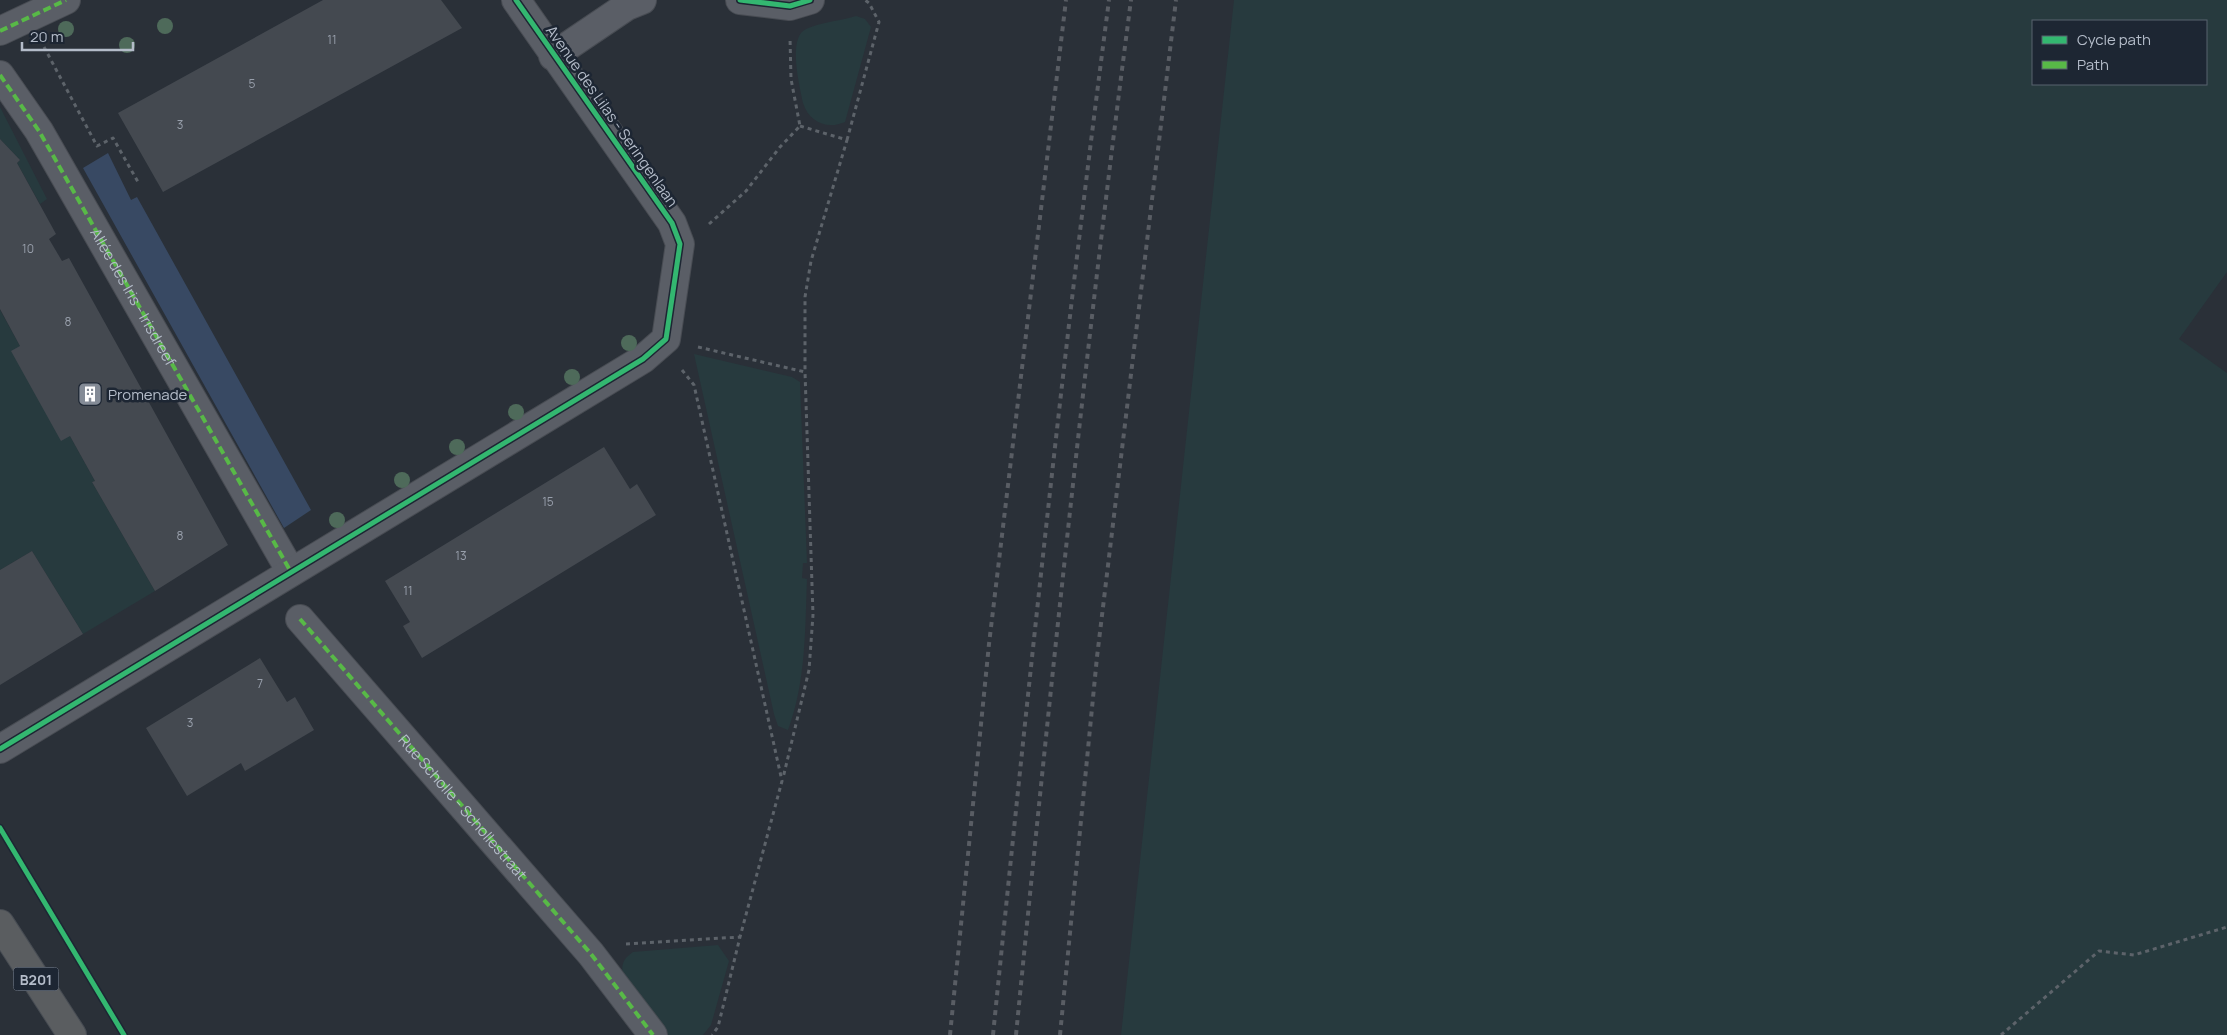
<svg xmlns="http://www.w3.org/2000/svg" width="2227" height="1035" font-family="Manrope,sans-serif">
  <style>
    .green { fill: #273a3e; fill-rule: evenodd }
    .water { fill: #384963 }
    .building { fill: #444950 }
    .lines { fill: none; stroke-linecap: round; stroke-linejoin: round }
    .minor-casing { stroke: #484c53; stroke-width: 30 }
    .highway-casing { stroke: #474c53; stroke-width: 30 }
    .path { stroke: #5d636a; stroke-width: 3; stroke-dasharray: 4 4; stroke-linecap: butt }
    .minor { stroke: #5a5e66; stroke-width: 28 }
    .highway { stroke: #5a5d60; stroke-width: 28 }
    .rail { stroke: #595d64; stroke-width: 4; stroke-dasharray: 5 5; stroke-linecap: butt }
    .quiet { stroke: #58b947; stroke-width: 4; stroke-dasharray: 8 4; stroke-linecap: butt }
    .cycleway-casing { stroke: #1d2633; stroke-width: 8 }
    .cycleway { stroke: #33b770; stroke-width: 5 }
    .tree { fill: #4e6a5a }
    .labels { text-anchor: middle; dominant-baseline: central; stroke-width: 5; stroke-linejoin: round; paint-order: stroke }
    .number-label { font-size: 12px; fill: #989fab }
    .shield { fill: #1d2633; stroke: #878f9c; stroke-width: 1 }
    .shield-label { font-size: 14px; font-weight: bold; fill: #b4bcc9 }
    .street-label { font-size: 15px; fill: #b4bcc9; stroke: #1d2633 }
    .poi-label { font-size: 15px; fill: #b4bcc9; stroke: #1d2633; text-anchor: start }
  </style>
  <rect width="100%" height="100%" fill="#2a3038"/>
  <!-- green -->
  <path class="green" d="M1234,0H2227V272L2179,339L2227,373V1035H1121ZM2206,21V84H2033V21Z
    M856,16L865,19L871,27L845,122C827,130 809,122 803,103C800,87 787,38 806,29C821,22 840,21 856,16Z
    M0,107L47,199L40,204L17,163L20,160L0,139Z
    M0,310L95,481L92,482L155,591L83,634L32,551L0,570Z
    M694,354L792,377L800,382L807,563H803L802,578L807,579C805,630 806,682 788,730L778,726L774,714Z
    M718,945L729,961L711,1025L703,1035H667L623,976C621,964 623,959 633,952Z"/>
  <!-- water -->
  <path class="water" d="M108,153L131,200L137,197L311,510L284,528L83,168Z"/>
  <!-- building -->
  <path class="building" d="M323,0H441L462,28L163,192L118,113Z
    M0,139L20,160L17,163L56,234L49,239L62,261L69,258L228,545L155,591L92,482L95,481L70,436L61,441L11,351L20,346L0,309Z
    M604,447L630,489L637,484L656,515L422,658L403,626L410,622L385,581Z
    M32,551L83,634L0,685V570Z
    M260,658L287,702L295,697L314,730L245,771L241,763L187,796L146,728Z"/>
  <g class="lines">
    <!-- minor casing -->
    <g class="minor-casing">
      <g id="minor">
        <path d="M740,0L790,6L810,0"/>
        <path d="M0,31L66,0"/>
        <path d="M553,56L627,6L642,0"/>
        <path d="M0,75L39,131L291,572"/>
        <path id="s1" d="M300,619L591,954L653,1035"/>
        <path d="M0,749L643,359L666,339L680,244L672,223L516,0"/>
      </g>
    </g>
    <!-- highway casing -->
    <g class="highway-casing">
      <path id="highway" d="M0,924L72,1035"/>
    </g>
    <!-- path -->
    <path class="path" d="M44,47L97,146L113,138L138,182
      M800,126L847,140L811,261L805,297V372
      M847,140L879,22L869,3L865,0
      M709,224L746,191L780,147L800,126L791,79L790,38
      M698,347L805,372L813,615L809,670L783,778
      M682,370L694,385L782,781L740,937
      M626,944L740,937L718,1027L712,1035
      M2001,1035L2099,951L2134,955L2227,927"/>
    <!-- minor -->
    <use href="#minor" class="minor"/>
    <!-- highway -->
    <use href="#highway" class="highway"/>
    <!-- rail -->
    <path class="rail" d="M950,1035L989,644L1066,0
      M993,1035C1028,689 1064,344 1109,0
      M1016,1035C1050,690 1086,344 1131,0
      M1060,1035L1097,657L1176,0"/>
    <!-- quiet -->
    <g class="quiet">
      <path d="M0,31L66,0"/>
      <path id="s2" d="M0,75L39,131L291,572"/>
      <path d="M300,619L591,954L653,1035"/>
    </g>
    <!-- cycleway casing -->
    <g class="cycleway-casing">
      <path id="cycleway" d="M740,0L790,6L810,0
        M0,749L643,359L666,339L680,244L672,223L516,0
        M0,828L124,1035"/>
    </g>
    <!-- cycleway -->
    <use href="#cycleway" class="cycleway"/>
  </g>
  <!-- trees -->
  <g class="tree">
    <circle cx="165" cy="26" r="8"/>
    <circle cx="66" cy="29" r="8"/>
    <circle cx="127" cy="45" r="8"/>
    <circle cx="629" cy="343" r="8"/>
    <circle cx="572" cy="377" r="8"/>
    <circle cx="516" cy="412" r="8"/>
    <circle cx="457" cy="447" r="8"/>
    <circle cx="402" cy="480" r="8"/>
    <circle cx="337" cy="520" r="8"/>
  </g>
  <!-- icons -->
  <defs>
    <g id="building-square" transform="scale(1.25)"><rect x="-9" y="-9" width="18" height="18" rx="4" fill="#848b96" stroke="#1d2633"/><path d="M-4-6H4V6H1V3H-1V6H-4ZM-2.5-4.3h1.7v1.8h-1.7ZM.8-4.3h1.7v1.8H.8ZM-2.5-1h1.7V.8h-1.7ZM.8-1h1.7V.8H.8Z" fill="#fff"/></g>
  </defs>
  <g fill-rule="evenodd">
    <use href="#building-square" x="90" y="394"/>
  </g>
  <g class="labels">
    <!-- number labels -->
    <g class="number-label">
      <text x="332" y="39">11</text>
      <text x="252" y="83">5</text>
      <text x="180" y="124">3</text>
      <text x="28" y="248">10</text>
      <text x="68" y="321">8</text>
      <text x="548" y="501">15</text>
      <text x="180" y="535">8</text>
      <text x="461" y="555">13</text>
      <text x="408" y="590">11</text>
      <text x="260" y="683">7</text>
      <text x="190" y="722">3</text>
    </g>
    <!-- shield labels -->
    <rect class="shield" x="13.5" y="967.5" width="45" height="23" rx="4"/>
    <g class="shield-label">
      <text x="36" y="979">B201</text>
    </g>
    <!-- street labels -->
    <g class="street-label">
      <text transform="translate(612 116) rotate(55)">Avenue des Lilas - Seringenlaan</text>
      <text stroke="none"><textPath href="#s2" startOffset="259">Allée des Iris - Irisdreef</textPath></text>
      <text stroke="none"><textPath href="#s1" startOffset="249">Rue Scholle - Schollestraat</textPath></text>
    </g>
    <!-- poi labels -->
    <g class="poi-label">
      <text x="108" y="394">Promenade</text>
    </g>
  </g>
  <!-- legend -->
  <rect x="2032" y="20" width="175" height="65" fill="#1d2633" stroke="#59626f"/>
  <rect x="2042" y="36" width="25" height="8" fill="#33b770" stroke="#59626f"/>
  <text x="2077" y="45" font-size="15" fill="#b4bcc9">Cycle path</text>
  <rect x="2042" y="61" width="25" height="8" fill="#58b947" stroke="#59626f"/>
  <text x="2077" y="70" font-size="15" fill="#b4bcc9">Path</text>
  <!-- scale -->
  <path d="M22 42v8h111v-8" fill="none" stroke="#b4bcc9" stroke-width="2.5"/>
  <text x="30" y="42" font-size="15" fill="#b4bcc9" stroke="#1d2633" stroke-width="4" paint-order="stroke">20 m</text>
</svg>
